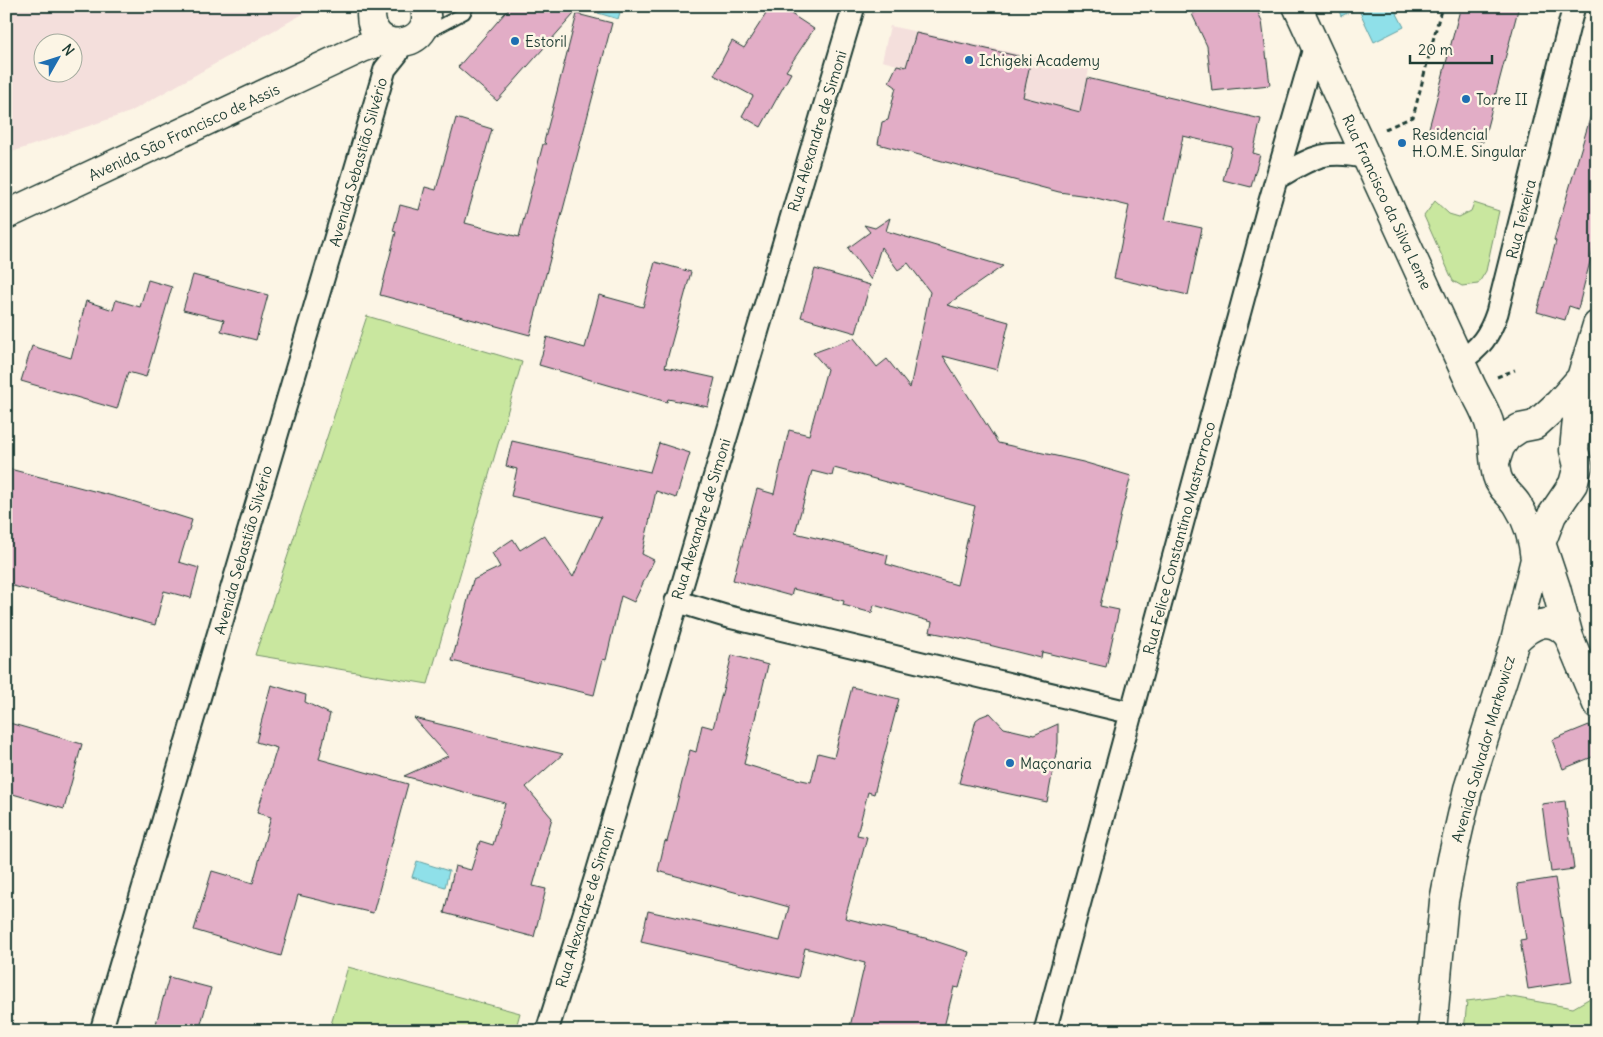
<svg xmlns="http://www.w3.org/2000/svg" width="1603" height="1037" font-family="Delius,sans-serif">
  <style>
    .built { fill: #f4dfdc; fill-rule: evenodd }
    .green { fill: #c9e79f; stroke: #74926a }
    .water { fill: #8fe0e9; stroke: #629fa1 }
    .building { fill: #e2adc6; stroke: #1f3d34; fill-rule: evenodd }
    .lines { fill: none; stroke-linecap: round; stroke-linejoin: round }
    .service-casing { stroke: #1f3d34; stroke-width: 15 }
    .minor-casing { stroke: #1f3d34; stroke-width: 25 }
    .tertiary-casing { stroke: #1f3d34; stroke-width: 31 }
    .path { stroke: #1f3d34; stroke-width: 3; stroke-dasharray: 5 4; stroke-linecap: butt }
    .service { stroke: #fcf5e5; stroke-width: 11 }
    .minor { stroke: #fcf5e5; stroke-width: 21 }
    .tertiary { stroke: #fcf5e5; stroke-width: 28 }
    .poi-dot { fill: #1f6fb2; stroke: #fcf5e5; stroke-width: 2 }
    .labels { text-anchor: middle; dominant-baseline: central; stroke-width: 5; stroke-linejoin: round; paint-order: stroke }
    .poi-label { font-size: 15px; fill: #1f3d34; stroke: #fcf5e5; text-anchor: start }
    .street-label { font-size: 15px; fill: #1f3d34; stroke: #fcf5e5 }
  </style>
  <rect width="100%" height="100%" fill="#fcf5e5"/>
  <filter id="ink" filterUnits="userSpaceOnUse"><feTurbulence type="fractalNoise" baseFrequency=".02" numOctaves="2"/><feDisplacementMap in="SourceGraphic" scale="10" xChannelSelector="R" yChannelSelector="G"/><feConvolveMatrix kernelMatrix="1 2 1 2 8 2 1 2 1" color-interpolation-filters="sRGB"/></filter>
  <g filter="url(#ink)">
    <!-- built -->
    <path class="built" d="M6,6H317L130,112L6,154ZM42,42H72V72H42Z
      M890,26L1089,69L1080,112L882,61Z"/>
    <!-- green -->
    <path class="green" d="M1435,201L1449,214L1459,217L1471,211L1474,203L1499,211L1486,271L1478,284L1462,286L1453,281L1424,216Z
      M367,316L522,362L428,684L255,655Z
      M348,967L520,1013L515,1031H329Z
      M1597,994V1031H1464L1467,1001L1506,996L1573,1008Z"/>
    <!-- water -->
    <path class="water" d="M600,6H622L618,19L598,13Z
      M1337,6H1393L1404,27L1374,42L1358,8L1341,16Z
      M417,861L449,871L445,887L412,877Z"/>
    <!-- building -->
    <path class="building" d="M511,6H581L497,101L458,67Z
      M771,6H779L814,29L786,71L791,73L761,127L742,116L753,96L714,75L732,41L744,48Z
      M1209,6H1255L1262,21L1270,85L1212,91L1207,46L1192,14Z
      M1461,6H1519L1483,142L1429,128Z
      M577,14L612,23L530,335L380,295L396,232L393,231L400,205L419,210L425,187L436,190L456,118L492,129L465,223L519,237L543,144H546L544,142Z
      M916,33L1031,59L1023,97L1080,112L1087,78L1261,119L1253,153L1260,155L1251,187L1223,180L1232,147L1183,136L1165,220L1202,228L1188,295L1114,278L1129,206L1088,196L1059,192L878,144L882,122L888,120L896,87L889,82L897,65L906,67Z
      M1591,115L1597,116V234L1578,309L1569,306L1565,320L1537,312L1556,241L1554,240Z
      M890,218L886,231L1003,266L947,305L1009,322L997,370L943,356L998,443L1083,462L1131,476L1121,514L1100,606L1119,610L1106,667L1042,652L1041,658L969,640L930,632L932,622L874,605L872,613L843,605L844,601L793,589L791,596L733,580L757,489L774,494L789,430L809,435L827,369L813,353L854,338L877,367L887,359L910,388L930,292L908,263L898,270L881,247L871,280L848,248L870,232L864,225L875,228ZM834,468L975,506L957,585L886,564L888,555L795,533L812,471L832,476Z
      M655,262L691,272L665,367L715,378L708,407L668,399L667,402L539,365L547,337L585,348L599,295L643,307Z
      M815,269L870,285L856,333L801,317Z
      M193,275L268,295L256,340L221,331L224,320L183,310Z
      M148,280L172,287L146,377L128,372L117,409L21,381L32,346L71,358L86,301L113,310L116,300L140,307Z
      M512,441L650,472L659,443L690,453L676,498L656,491L642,554L654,560L634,602L621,596L606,660L603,659L594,695L452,661L473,580L500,567L492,553L513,539L520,550L544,535L573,577L601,517L511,496L517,469L506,466Z
      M6,468L132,501L192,520L179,562L199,568L191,598L164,591L155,625L6,584Z
      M732,655L768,665L744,764L787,777L811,782L818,753L834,757L852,687L899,699L874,794L868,792L857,835L867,837L845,918L929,939L969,952L959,988L954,987L943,1031H849L865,963L805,948L798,978L641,942L648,911L780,941L789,907L658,871L665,841L667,842L690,750L696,752L702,725L713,728Z
      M271,685L306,695L305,702L330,714L319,759L408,784L373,913L298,895L281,956L194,930L212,871L253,883L271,817L257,813L277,748L256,742Z
      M990,713L1004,728L1034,735L1058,724V743L1047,802L959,783L976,720L980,717Z
      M414,718L563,754L526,787L552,818L533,886L546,889L534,937L444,913L455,866L471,870L480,841L493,845L505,803L404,776L448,756Z
      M6,722L82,744L64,809L6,792Z
      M1589,725L1597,745V755L1563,769L1552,740Z
      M1565,801L1574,869L1551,872L1542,804Z
      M1555,878L1572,982L1528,989L1520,940L1526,939L1517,884Z
      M169,977L211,988L199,1031H154Z"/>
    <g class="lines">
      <!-- service casing -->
      <g class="service-casing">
        <path id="service" d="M425,34L464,13L468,6"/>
      </g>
      <!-- minor casing -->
      <g class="minor-casing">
        <path id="minor" d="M1277,178C1312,158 1324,148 1367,158
          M1461,360C1480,349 1490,334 1497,313L1574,6
          M676,601L725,616L1132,713
          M101,1031L385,69L397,54L400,44
          M547,1031L596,876L854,6
          M1045,1031L1269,204L1315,45"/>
      </g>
      <!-- tertiary casing -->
      <g class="tertiary-casing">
        <path id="tertiary" d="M372,6C362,60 440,49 424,6
          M1297,6L1472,387C1479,401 1488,414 1491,430C1494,445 1493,461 1497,476C1500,488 1511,495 1517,504C1528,521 1533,539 1535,559
          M6,215L362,48L384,40
          M1495,462L1500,447L1508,436L1520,428L1535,425L1559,403L1581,378
          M1541,543L1556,588L1569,637L1597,704
          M1515,641C1531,624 1553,613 1569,637
          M1432,1031L1444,901L1452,859L1468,789L1515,641L1535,559L1552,515L1573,484L1578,466L1574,450L1581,378L1597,325"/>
      </g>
      <!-- path -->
      <path class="path" d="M1385,129L1413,117L1442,6
        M1497,377L1515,370"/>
      <!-- service -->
      <use href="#service" class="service"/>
      <!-- minor -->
      <use href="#minor" class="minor"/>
      <!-- tertiary -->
      <use href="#tertiary" class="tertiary"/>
    </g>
  </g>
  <!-- markers -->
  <g class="poi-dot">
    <circle cx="515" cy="41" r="5"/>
    <circle cx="969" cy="60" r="5"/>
    <circle cx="1466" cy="99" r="5"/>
    <circle cx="1402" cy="143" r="5"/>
    <circle cx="1010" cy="763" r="5"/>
  </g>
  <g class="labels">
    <!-- poi labels -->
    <g class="poi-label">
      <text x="525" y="41">Estoril</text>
      <text x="979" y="60">Ichigeki Academy</text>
      <text x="1476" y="99">Torre II</text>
      <text x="1412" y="134">Residencial<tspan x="1412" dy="17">H.O.M.E. Singular</tspan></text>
      <text x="1020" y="763">Maçonaria</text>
    </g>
    <!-- street labels -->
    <g class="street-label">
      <text transform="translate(817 131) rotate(-73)">Rua Alexandre de Simoni</text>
      <text transform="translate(184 132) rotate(-25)">Avenida São Francisco de Assis</text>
      <text transform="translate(358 162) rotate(-74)">Avenida Sebastião Silvério</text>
      <text transform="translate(1387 202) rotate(65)">Rua Francisco da Silva Leme</text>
      <text transform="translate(1521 219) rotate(-76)">Rua Teixeira</text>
      <text transform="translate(701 519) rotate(-73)">Rua Alexandre de Simoni</text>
      <text transform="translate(1179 538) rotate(-75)">Rua Felice Constantino Mastrorroco</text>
      <text transform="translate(243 550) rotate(-74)">Avenida Sebastião Silvério</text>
      <text transform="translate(1483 749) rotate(-74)">Avenida Salvador Markowicz</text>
      <text transform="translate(585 907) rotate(-73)">Rua Alexandre de Simoni</text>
    </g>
  </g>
  <!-- margin -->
  <rect width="1603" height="1037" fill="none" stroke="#fcf5e5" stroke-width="25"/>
  <rect x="12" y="12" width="1578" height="1012" fill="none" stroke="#1f3d34" stroke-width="2" filter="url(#ink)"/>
  <!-- north arrow -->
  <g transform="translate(58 58) rotate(51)"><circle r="24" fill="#fcf5e5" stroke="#a4ab9e"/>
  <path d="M0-4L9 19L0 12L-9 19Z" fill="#1f6fb2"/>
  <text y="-8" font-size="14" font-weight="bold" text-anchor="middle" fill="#1f3d34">N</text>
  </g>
  <!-- scale -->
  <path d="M1410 55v8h82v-8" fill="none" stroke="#1f3d34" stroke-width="2.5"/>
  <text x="1418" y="55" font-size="15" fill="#1f3d34" stroke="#fcf5e5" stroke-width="4" paint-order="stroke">20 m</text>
</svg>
